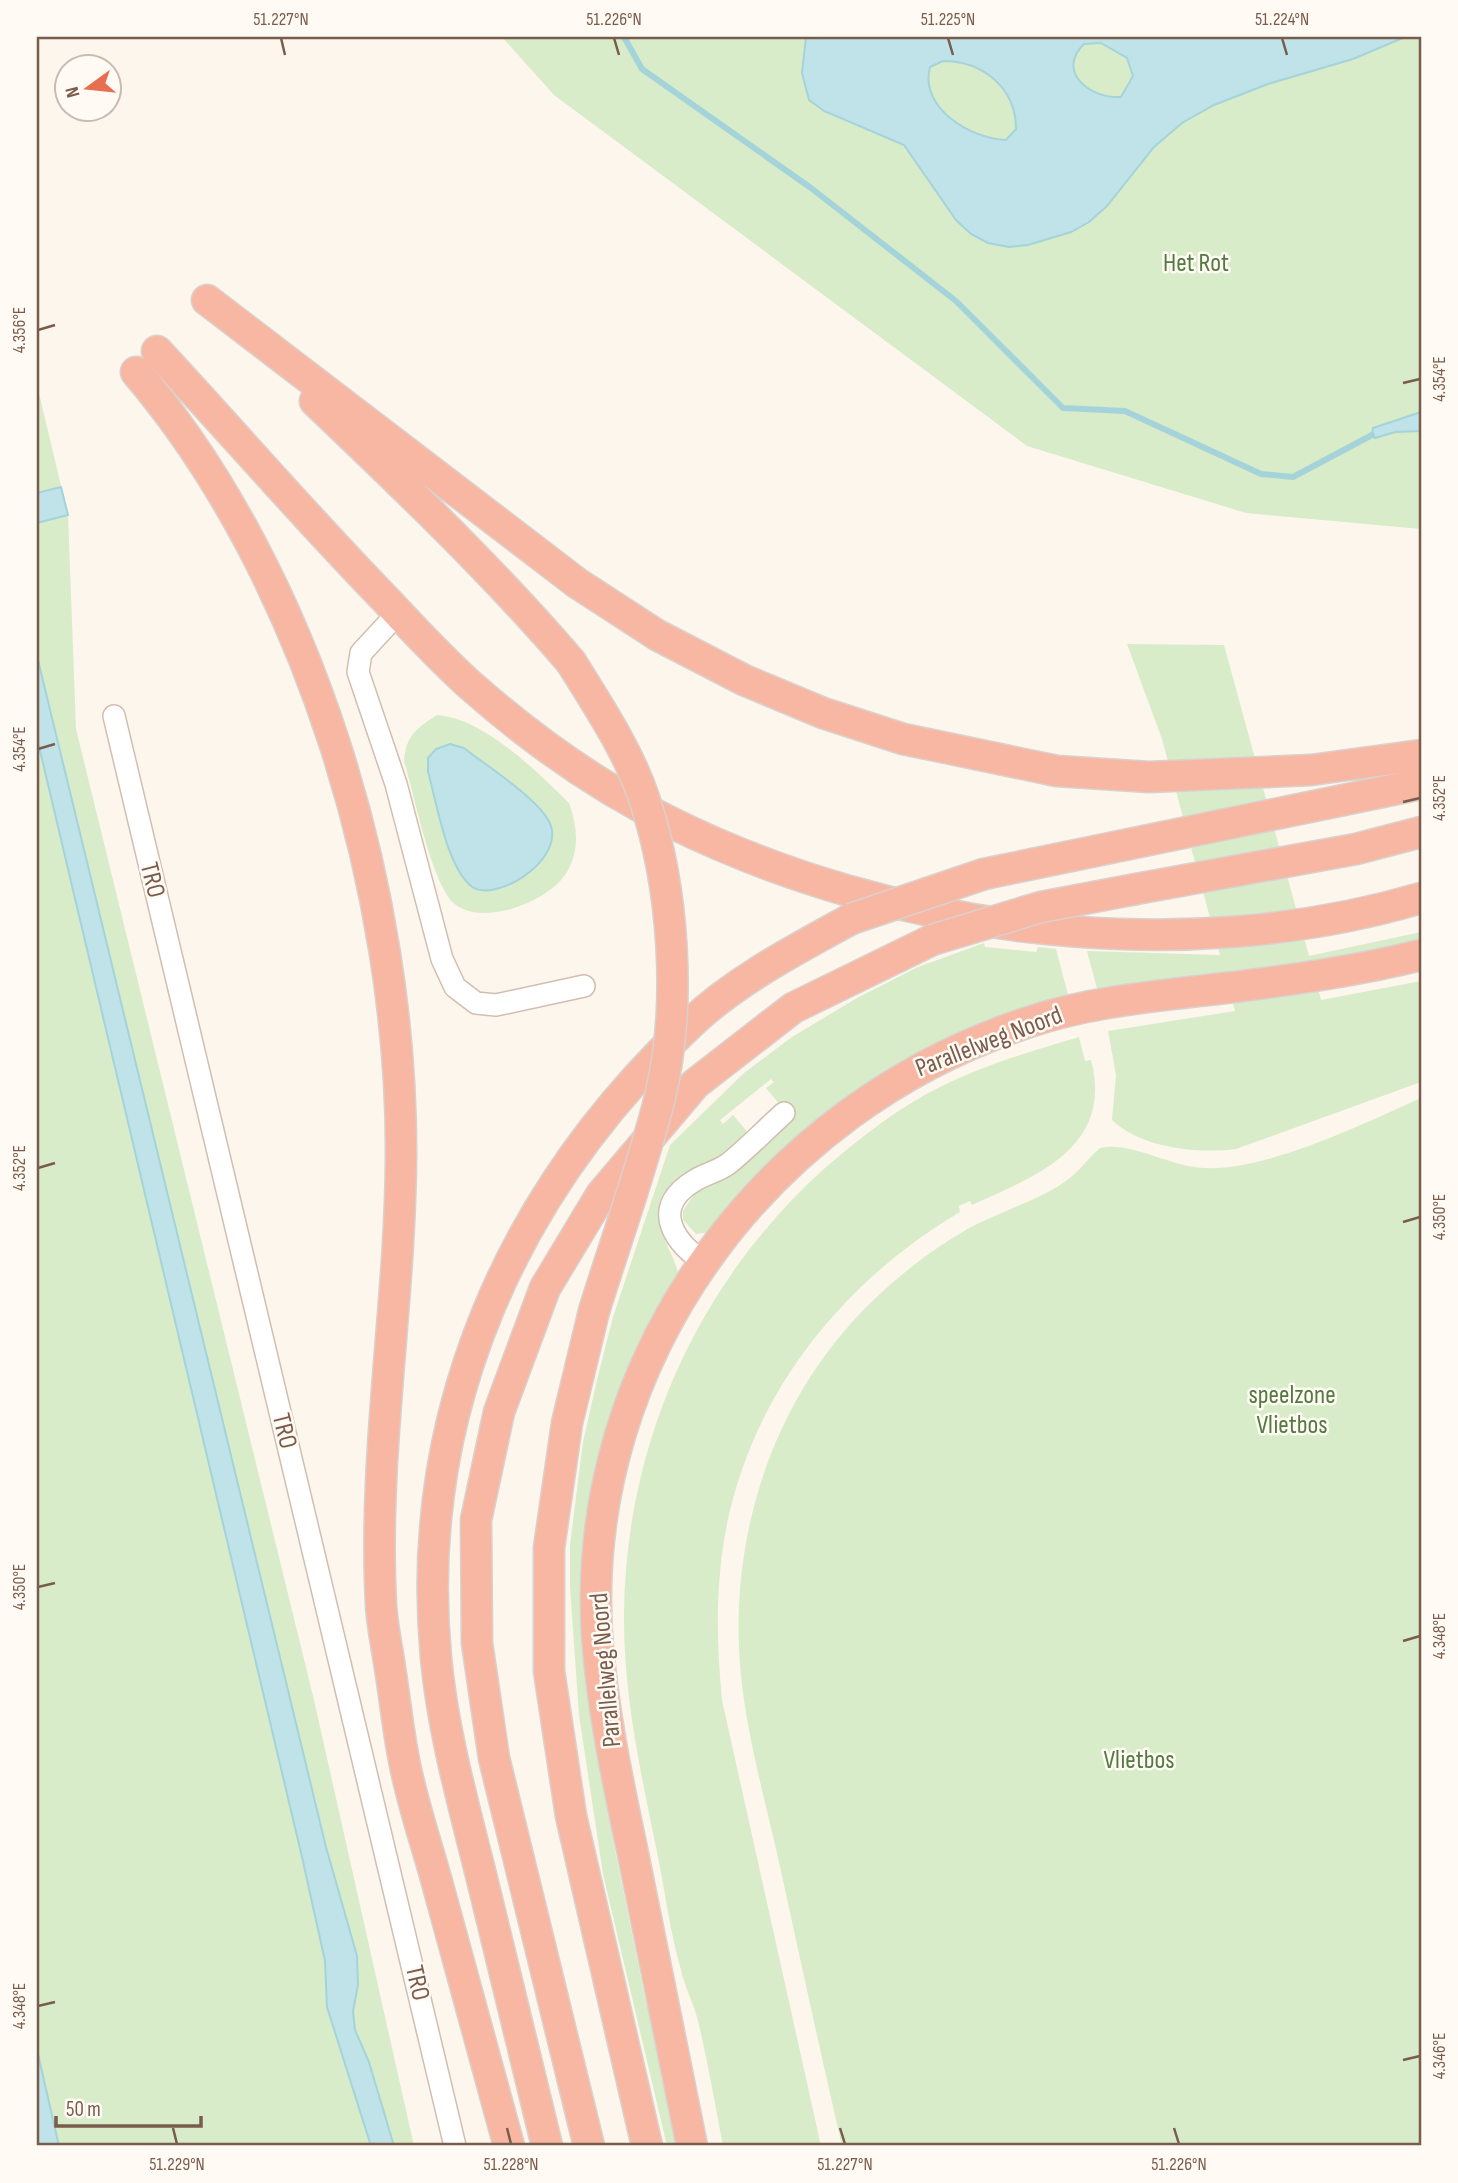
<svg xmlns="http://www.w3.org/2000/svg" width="1458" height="2183" font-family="'Sofia Sans Condensed',sans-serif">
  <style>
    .green { fill: #d8ecc9 }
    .water { fill: #bfe3e8; stroke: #a5d3da; stroke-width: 2; fill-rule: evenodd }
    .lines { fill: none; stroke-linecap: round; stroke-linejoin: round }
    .stream { stroke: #a5d3da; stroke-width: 6 }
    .minor-casing { stroke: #d1beb0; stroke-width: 24 }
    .highway-casing { stroke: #dad1cd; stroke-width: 33 }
    .minor { stroke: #fff; stroke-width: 21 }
    .highway { stroke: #f7b7a3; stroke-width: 30 }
    .highway-bridge-casing { stroke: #dad1cd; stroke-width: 33; stroke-linecap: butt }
    .highway-bridge { stroke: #f7b7a3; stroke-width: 30 }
    .ticks { fill: none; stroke: #7a5c4d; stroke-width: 2.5 }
    .labels { text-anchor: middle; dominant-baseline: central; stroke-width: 5; stroke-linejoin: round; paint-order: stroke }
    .park-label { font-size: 26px; fill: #537a41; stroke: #fffaf3 }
    .street-label { font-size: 26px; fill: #7a5c4d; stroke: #fffaf3 }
    .neatline { fill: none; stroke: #7a5c4d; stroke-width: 2.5 }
    .ticks-label { font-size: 18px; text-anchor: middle; fill: #7a5c4d }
  </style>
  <rect width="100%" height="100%" fill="#fdf6ec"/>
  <!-- green -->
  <path class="green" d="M502,37H1421V529L1246,513L1027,446L554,95Z
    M37,385L68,515L76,729L314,1700L414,2146H59L38,2054Z
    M1127,644L1224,645L1309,956L1421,932V946L1313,970L1321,1000L1421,981V1082L1236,1149C1198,1154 1141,1148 1112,1120L1116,1075L1108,1031L1235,1011L1226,979L1099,996L1087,951L1220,955L1162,739Z
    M437,715C485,719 535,770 569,803C577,825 580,848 568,870C553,900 485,927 456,905C432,888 414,793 404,761C406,736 416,728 437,715Z
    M984,943L985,947L1036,952L1038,947L1056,949L1070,1002L961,1038L713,1232L696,1234L683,1220V1211L695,1193L737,1170L791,1118L766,1088L774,1082L771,1079L720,1120L723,1124L733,1115L749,1134L660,1209C657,1236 674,1252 679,1276L600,1487L621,1843L614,1845L645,1998L662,2056L682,2146H667L603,1874L579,1715L570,1587V1545L583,1442L597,1380L613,1317L670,1145L744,1073L792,1037L857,998L918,967Z
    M1079,1037L1085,1061L1091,1060C1114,1147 1036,1176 972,1205L970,1201L959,1206L960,1212C830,1289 733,1418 720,1573C716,1615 718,1657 722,1700L821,2146H723C715,2105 708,2062 698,2021C694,2004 685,1988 681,1970C670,1932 665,1891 657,1852C641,1774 623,1693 624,1613C626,1442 698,1282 825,1168C860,1138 899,1107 940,1087C984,1065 1032,1051 1079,1037Z
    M1421,1098V2146H842C821,2055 801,1963 781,1871C768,1812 751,1752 743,1693C723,1546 771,1393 881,1293C909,1267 944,1241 977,1224C1007,1209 1039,1200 1066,1181C1080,1171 1088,1158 1100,1148C1131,1141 1170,1167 1204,1168C1267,1171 1363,1124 1421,1098Z"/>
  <!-- water -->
  <path class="water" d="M806,37H1405L1353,59L1268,84L1214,105L1182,123L1154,147L1107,206L1089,222L1071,232L1028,245L1009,247L988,243L971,234L956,220L904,145L824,111L809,100L802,73ZM1101,43L1127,58L1133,76L1121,97C1089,99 1056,71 1084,44ZM943,61C983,61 1016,88 1016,129L1006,140C971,139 919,108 930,67Z
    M1421,412V431L1395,432L1375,438L1372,435L1373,428Z
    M61,487L68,515L37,523V493Z
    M37,656L326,1847L357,1956L358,1985L353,2011L355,2030L369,2062L394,2146H371L327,2007L325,1961L302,1857L37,738Z
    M450,744L464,748C485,765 543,801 551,826C562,863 493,904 471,886C446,865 437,803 428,772V758L436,749Z
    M37,2050L38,2054L59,2146H37Z"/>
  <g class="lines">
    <!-- stream -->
    <path class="stream" d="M624,37L642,69L811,188L956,301L1063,408L1125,411L1261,474L1293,477L1372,435"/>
    <!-- minor casing -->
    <g class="minor-casing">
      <path id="minor" d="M398,613L361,653L358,672L396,784L442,959L455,987L476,1003L496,1005L584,986
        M114,716L455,2146
        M702,1261C671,1239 652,1206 694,1181C704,1174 717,1172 728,1164C747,1149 765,1130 784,1113"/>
    </g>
    <!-- highway casing -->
    <g class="highway-casing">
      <path id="highway" d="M207,300L577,583L657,635L744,680L823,713L903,739L1057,771L1149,777L1311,770L1421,755
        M157,351C234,434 308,520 387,601C414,630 441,659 470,685C530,738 600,788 672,823C895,933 1181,969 1421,898
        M136,372C309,575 403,894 401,1158C400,1307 373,1455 381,1604C382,1625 387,1647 390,1668C395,1699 398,1730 404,1760C412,1803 427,1845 438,1886C462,1973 485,2060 509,2146
        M315,401C403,485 491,569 571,662
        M984,874L1421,784
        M1136,889L1356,849L1421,832
        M594,1311L567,1423L549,1548V1671L571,1816L647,2146
        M547,2146C525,2057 504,1968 482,1879C464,1806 443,1733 436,1658C413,1412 513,1189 692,1022C738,979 797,949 851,919
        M589,2146L494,1758L477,1643L476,1520L499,1412L545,1288L601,1195L695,1084L793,1008L932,940
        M692,2146C672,2047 652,1948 632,1849C617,1778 602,1707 597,1635C580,1356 768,1107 1029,1022C1092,1001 1159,996 1225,988C1291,980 1357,971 1421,955"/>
    </g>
    <!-- minor -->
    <use href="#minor" class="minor"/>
    <!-- highway -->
    <use href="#highway" class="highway"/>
    <!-- highway-bridge casing -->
    <g class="highway-bridge-casing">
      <path id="highway-bridge" d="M571,662C597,704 628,750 644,798C674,888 682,1005 660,1097C642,1169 616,1240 594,1311
        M851,919L984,874
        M932,940L1041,907L1136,889"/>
    </g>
    <!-- highway-bridge -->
    <use href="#highway-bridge" class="highway-bridge"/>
  </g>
  <!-- ticks -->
  <path class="ticks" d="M281,38L285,55M614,38L619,55M948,38L953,55M1282,38L1287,55M38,330L55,325M1403,383L1420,379M38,749L55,744M1403,802L1420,798M38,1168L55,1163M1403,1222L1420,1217M38,1587L55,1583M1403,1641L1420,1636M38,2006L55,2002M1403,2060L1420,2056M173,2128L177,2144M507,2128L511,2144M840,2128L845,2144M1174,2128L1179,2144"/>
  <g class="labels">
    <!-- park labels -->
    <g class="park-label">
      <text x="1196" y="263">Het Rot</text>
      <text x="1292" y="1395">speelzone<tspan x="1292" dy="30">Vlietbos</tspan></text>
      <text x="1139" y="1760">Vlietbos</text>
    </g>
    <!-- street labels -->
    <g class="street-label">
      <text transform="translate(152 880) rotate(76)">TRO</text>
      <text transform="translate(989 1042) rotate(-21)">Parallelweg Noord</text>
      <text transform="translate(284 1431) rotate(76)">TRO</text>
      <text transform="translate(606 1670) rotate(-95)">Parallelweg Noord</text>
      <text transform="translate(417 1983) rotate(77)">TRO</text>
    </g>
  </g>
  <!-- border -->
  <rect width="1458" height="2183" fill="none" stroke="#fffaf3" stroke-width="77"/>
  <!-- north arrow -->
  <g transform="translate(88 88) rotate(255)"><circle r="33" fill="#fffaf3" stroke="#cabbb1" stroke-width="2"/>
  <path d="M0-5L12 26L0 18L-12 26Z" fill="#e76f51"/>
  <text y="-10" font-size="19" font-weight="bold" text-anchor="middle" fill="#7a5c4d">N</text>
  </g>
  <!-- scale -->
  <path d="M56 2116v10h145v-10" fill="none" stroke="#7a5c4d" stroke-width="3.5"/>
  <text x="66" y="2116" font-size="21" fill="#7a5c4d" stroke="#fffaf3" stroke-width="5" paint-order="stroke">50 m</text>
  <rect x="38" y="38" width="1382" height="2106" class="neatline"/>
  <g class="ticks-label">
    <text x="281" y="25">51.227°N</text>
    <text x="614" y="25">51.226°N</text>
    <text x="948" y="25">51.225°N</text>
    <text x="1282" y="25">51.224°N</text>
    <text transform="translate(19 330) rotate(-90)" y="6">4.356°E</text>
    <text transform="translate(1439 379) rotate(-90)" y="6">4.354°E</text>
    <text transform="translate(19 749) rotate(-90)" y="6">4.354°E</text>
    <text transform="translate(1439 798) rotate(-90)" y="6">4.352°E</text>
    <text transform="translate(19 1168) rotate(-90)" y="6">4.352°E</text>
    <text transform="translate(1439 1217) rotate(-90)" y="6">4.350°E</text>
    <text transform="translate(19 1587) rotate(-90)" y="6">4.350°E</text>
    <text transform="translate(1439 1636) rotate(-90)" y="6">4.348°E</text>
    <text transform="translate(19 2006) rotate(-90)" y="6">4.348°E</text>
    <text transform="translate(1439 2056) rotate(-90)" y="6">4.346°E</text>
    <text x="177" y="2170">51.229°N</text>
    <text x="511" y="2170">51.228°N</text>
    <text x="845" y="2170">51.227°N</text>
    <text x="1179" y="2170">51.226°N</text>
  </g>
</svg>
